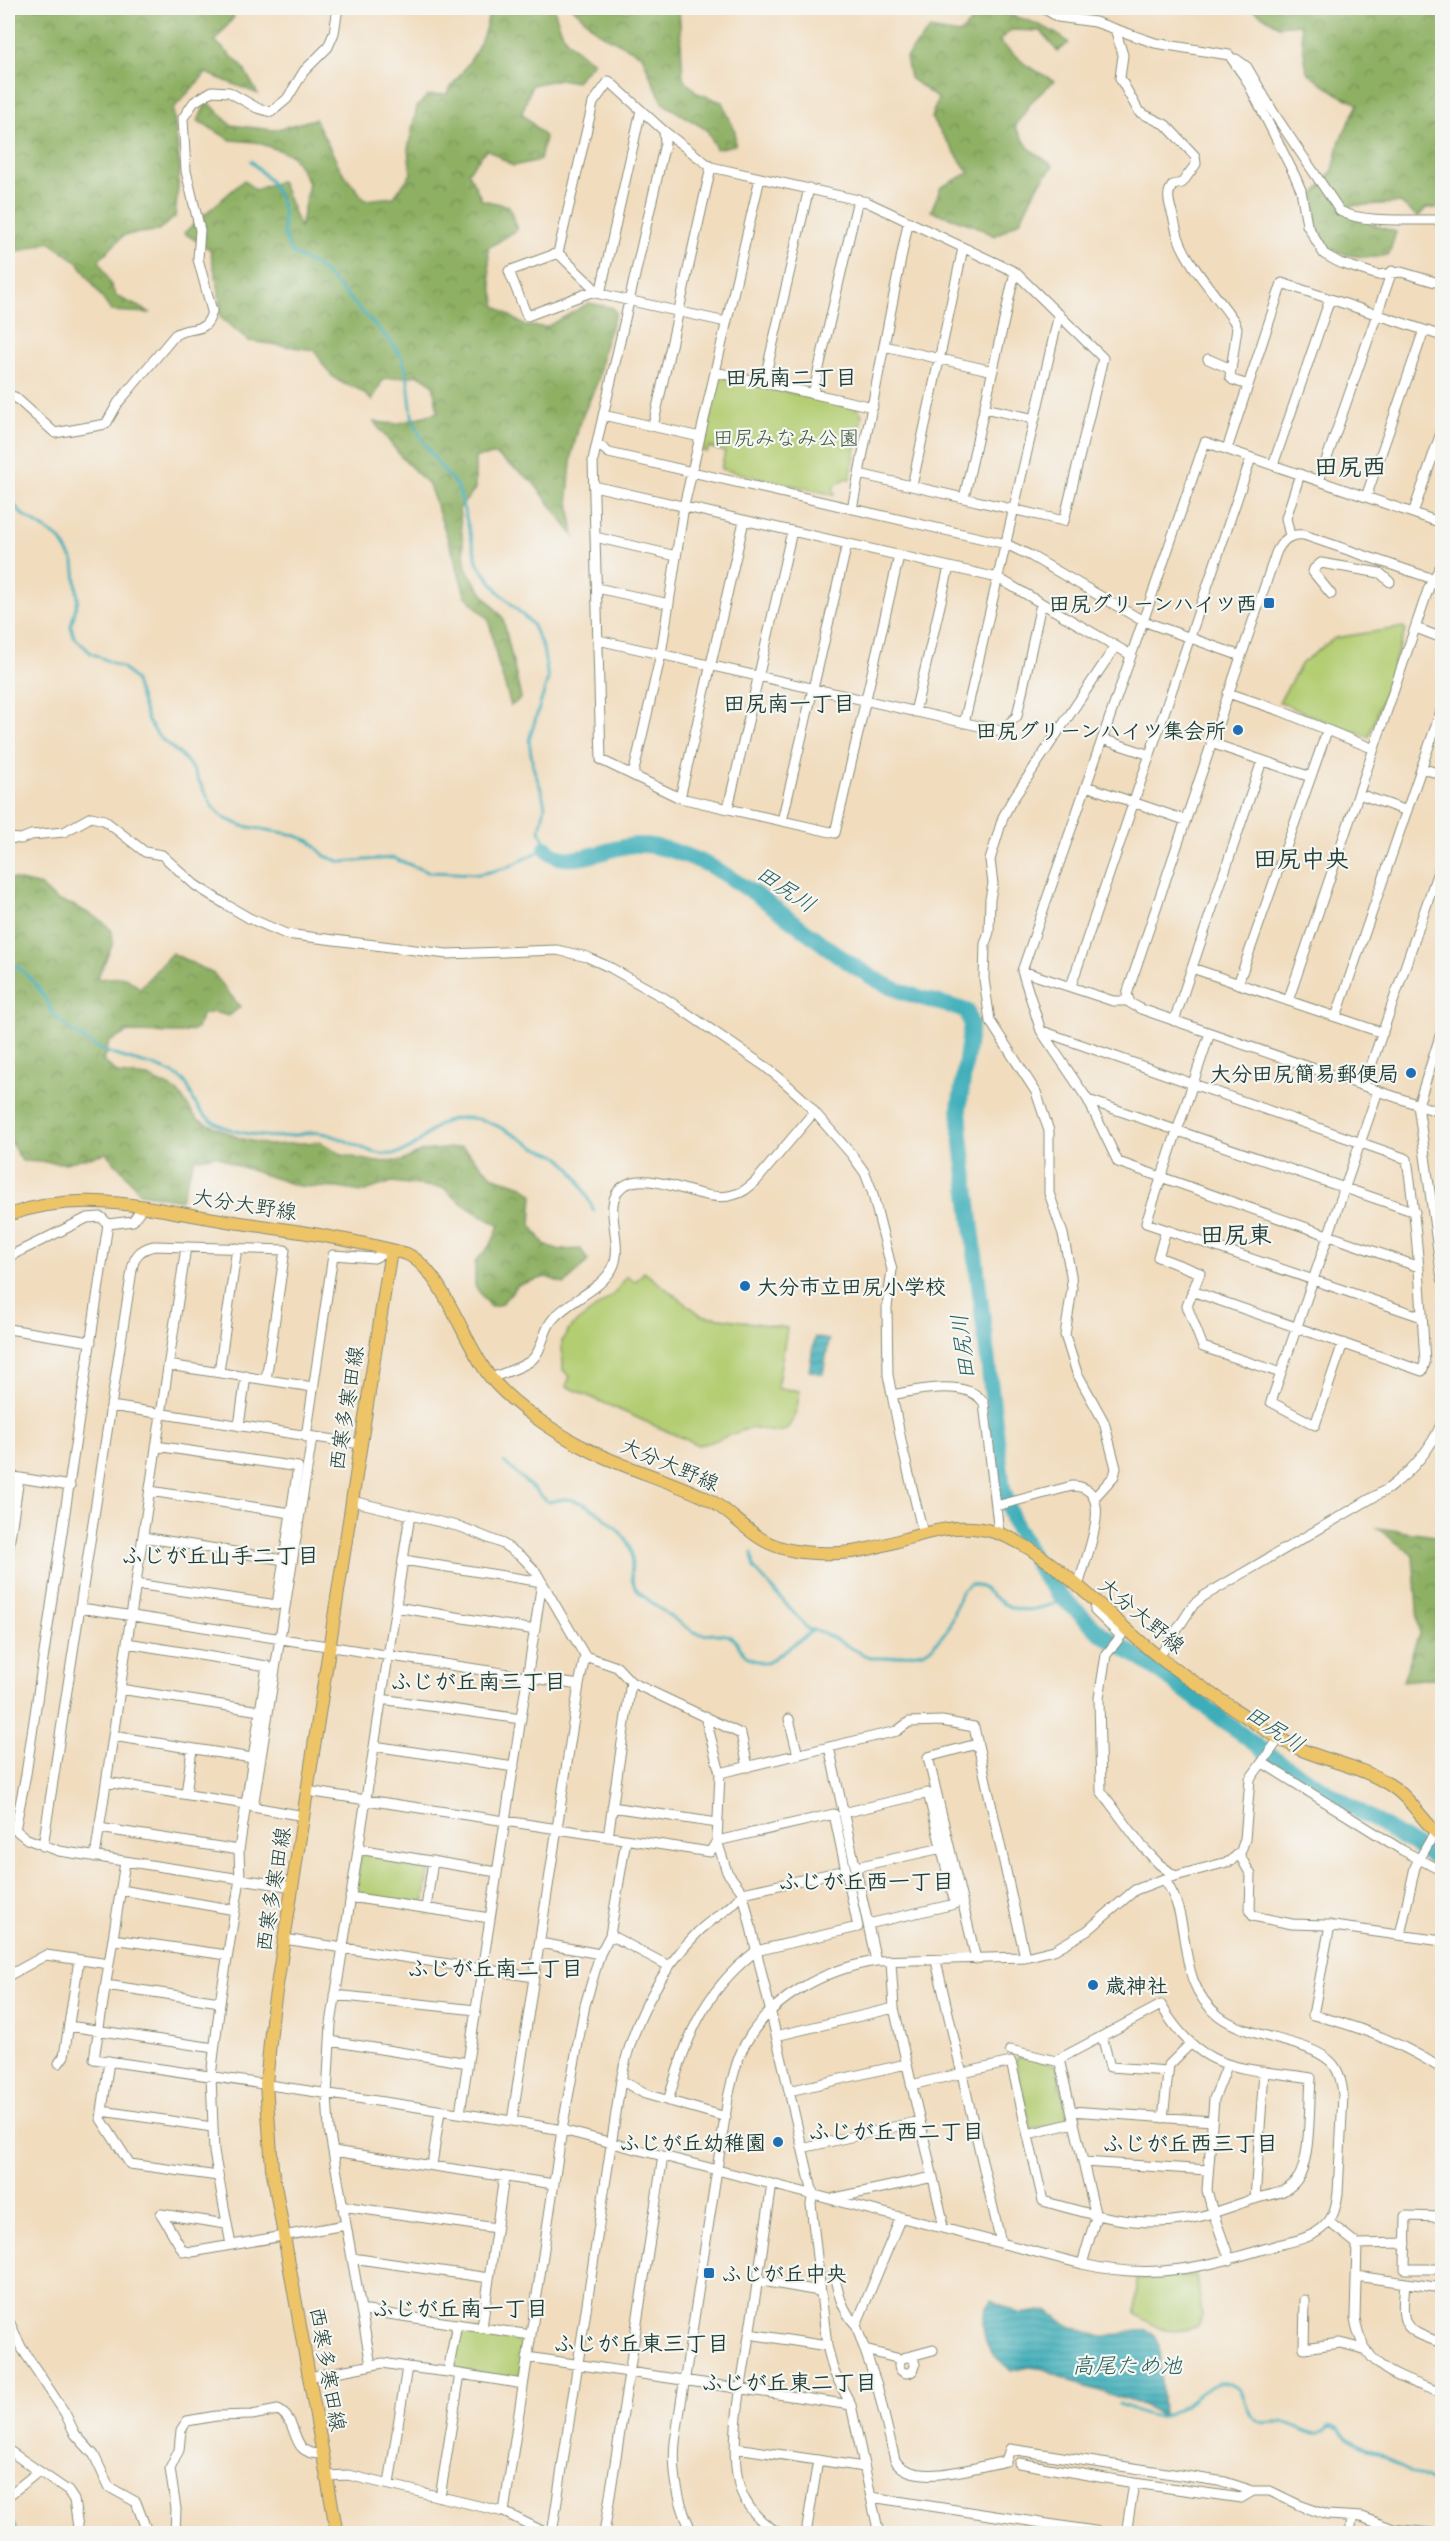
<svg xmlns="http://www.w3.org/2000/svg" width="1450" height="2541" font-family="Itim,'Klee One',sans-serif">
  <style>
    .forest { fill: url(#forest-crowns); stroke: #56764c; stroke-width: 1.5 }
    .park { fill: #b3cd72; stroke: #698553; stroke-width: 1.5 }
    .water { fill: url(#water-rules); stroke: #2e7676; stroke-width: 1.5 }
    .lines { fill: none; stroke-linecap: round; stroke-linejoin: round }
    .stream { stroke: #3eaeb9; stroke-width: 3 }
    .river { stroke: #3eaeb9; stroke-width: 16 }
    .minor-casing { stroke: #888c78; stroke-width: 11 }
    .major-casing { stroke: #888c78; stroke-width: 14 }
    .minor { stroke: #fff; stroke-width: 9 }
    .major { stroke: #eec469; stroke-width: 12 }
    .poi-dot { fill: #1f6fb2; stroke: #f6f6f2; stroke-width: 2 }
    .labels { text-anchor: middle; dominant-baseline: central; stroke-width: 4.5; stroke-linejoin: round; paint-order: stroke }
    .park-label { font-size: 21px; fill: #3d5a40; stroke: #f6f6f2 }
    .poi-label { font-size: 21px; font-weight: bold; fill: #1f3d34; stroke: #f6f6f2; text-anchor: end }
    .street-label { font-size: 21px; fill: #1f3d34; stroke: #f6f6f2 }
    .neighbourhood-label { font-size: 22px; font-weight: bold; fill: #1f3d34; stroke: #f6f6f2 }
    .water-label { font-size: 22px; font-style: italic; fill: #285f5c; stroke: #f6f6f2 }
    .quarter-label { font-size: 24px; font-weight: bold; fill: #1f3d34; stroke: #f6f6f2 }
  </style>
  <defs>
    <pattern id="forest-crowns" width="20" height="18" patternUnits="userSpaceOnUse" patternTransform="scale(1.5)"><rect width="20" height="18" fill="#8eb064"/><path d="M2 6a3 3 0 1 1 6 0M12 15a3 3 0 1 1 6 0" fill="none" stroke="#739053"/></pattern>
    <pattern id="water-rules" width="6" height="5" patternUnits="userSpaceOnUse" patternTransform="scale(1.5)"><rect width="6" height="5" fill="#3eaeb9"/><path d="M0 2.5h6" fill="none" stroke="#338f97"/></pattern>
  </defs>
  <rect width="100%" height="100%" fill="#f6f6f2"/>
  <filter id="ink" filterUnits="userSpaceOnUse"><feTurbulence type="fractalNoise" baseFrequency=".0167" numOctaves="2"/><feDisplacementMap in="SourceGraphic" scale="12" xChannelSelector="R" yChannelSelector="G"/><feConvolveMatrix kernelMatrix="1 2 1 2 8 2 1 2 1" color-interpolation-filters="sRGB"/></filter>
  <filter id="wash" filterUnits="userSpaceOnUse"><feTurbulence type="fractalNoise" baseFrequency=".008" numOctaves="4" result="noise"/><feDisplacementMap in="SourceGraphic" scale="24" xChannelSelector="R" yChannelSelector="G"/><feGaussianBlur stdDeviation="1.35" result="paint"/><feColorMatrix in="noise" values="0 0 0 0 0 0 0 0 0 0 0 0 0 0 0 0 0 1.4 0 .05"/><feComposite in="paint" operator="in"/></filter>
  <g filter="url(#wash)">
    <rect width="100%" height="100%" fill="#f1dcbd"/>
    <!-- forest -->
    <path class="forest" d="M8,8H229L234,17L215,41L242,66L258,94L206,73L173,109L180,168L175,217L157,231L124,235L99,260L116,296L151,313L111,311L78,262L49,242L8,255Z
      M490,8H554C562,39 567,45 594,62L575,82L560,79L532,85L522,113L545,137L540,160L513,166L487,149L468,172L482,200L509,206L517,230L488,248L490,277L496,306L525,326L547,327L589,303L613,308L616,313L603,349L599,378L580,422L572,453L568,494L574,536L533,482L496,455L475,457V489L459,509L466,569L483,594L503,618L521,698L511,706L497,659L489,620L465,595L454,556L429,485L403,459L374,422L397,424L438,412L433,384L419,375L383,379L372,401C356,383 355,391 339,381C327,374 322,362 315,350L249,341L220,317L219,291L210,249L184,233L244,180L255,190L281,181L300,228L309,183L292,155L256,142L231,140L198,121L207,101L231,125L274,130L315,119L341,170L365,200L394,197L411,174L408,149L417,107L427,96L446,94C469,63 484,47 490,8Z
      M573,8H605L626,12L633,8H679L683,78L697,93L722,102L735,131V145L716,149L707,130L664,104L652,80L642,55L599,33Z
      M1250,8H1442V208H1426L1418,217L1400,203L1346,206L1371,224L1396,232L1389,254C1374,260 1338,257 1326,244C1316,234 1314,208 1315,194L1333,170L1340,140L1358,104L1336,93L1307,72L1300,24L1279,26Z
      M997,12C1023,17 1049,26 1069,43L1057,51L1041,31L1011,30L999,41L1026,65L1054,81L1032,101L1015,127L1029,148L1053,166L1035,190L1020,221L995,236L973,225L931,211L941,187L969,173L931,118L938,99L910,78L906,57L930,29L959,34L977,17Z
      M8,878L41,886L56,900L73,905L101,920L112,931L113,943L97,979L125,977L140,988L172,953L214,974L240,1007L229,1016L213,1012L202,1015L197,1029L182,1033L128,1032L109,1042L103,1061L119,1074L148,1077L177,1091L197,1119L239,1138L268,1145L320,1142L343,1155L376,1162L402,1161L422,1151L462,1147L494,1177L523,1186L533,1195L531,1225L545,1245L561,1250L581,1249L588,1261L565,1284L546,1277L518,1285L501,1304L490,1307L475,1286V1262L492,1243L499,1225C478,1214 461,1205 444,1188L392,1182L362,1192L338,1188L298,1186L233,1164L217,1155L194,1159L181,1200L140,1193L124,1172L106,1153L65,1163L22,1161L8,1138Z
      M1377,1528L1442,1537V1677L1403,1681L1419,1634L1413,1555Z"/>
    <!-- park -->
    <path class="park" d="M724,377L858,408L862,415L850,479L846,478L833,487L835,495L721,469L725,452L709,447L707,452L702,451L717,383Z
      M1404,627L1405,631L1369,737L1326,722L1279,702L1302,663L1335,638Z
      M644,1272L701,1315L787,1328L777,1388L800,1391C797,1405 796,1433 775,1432C765,1432 761,1426 748,1429C731,1433 715,1443 698,1445L566,1386L570,1377L563,1370L562,1341L571,1327L613,1295L627,1276L635,1282Z
      M364,1853L427,1864L430,1868L424,1902L421,1904L359,1895L355,1891L361,1855Z
      M1019,2056L1056,2065L1069,2121L1031,2130L1015,2062Z
      M1197,2275L1202,2316L1197,2326C1171,2336 1158,2330 1136,2314L1137,2279Z
      M461,2328L521,2337L525,2341L520,2375L516,2379L454,2369L451,2366L457,2330Z"/>
    <!-- water -->
    <path class="water" d="M815,1337L829,1340L823,1374L809,1371Z
      M992,2300L1020,2314L1047,2310C1054,2314 1059,2320 1066,2324C1069,2326 1099,2336 1102,2337C1118,2339 1153,2314 1159,2346L1163,2416L1143,2405L1075,2383L1045,2369L1030,2367L1011,2371C1004,2364 995,2357 990,2350C982,2336 979,2311 992,2300Z"/>
    <g class="lines">
      <!-- stream -->
      <path class="stream" d="M8,498L23,515L60,539L74,562L78,599L71,626L74,637L91,653L123,668L134,679L148,721L159,737L183,757L193,770L213,807L224,818L243,826L291,834L310,841L325,856L341,862L393,858L428,872L480,874L506,868L546,848L540,829L545,806L542,792L533,767L529,740L548,679L543,648L532,624L499,592L478,564L458,487L440,466L421,438L412,416L407,373L402,358L392,343L330,278L317,267L292,253L284,235L283,209L279,197L270,181L251,161
        M8,962C23,968 38,985 46,1000C50,1007 51,1013 58,1019C73,1033 95,1049 115,1055C136,1062 159,1065 179,1077C190,1084 190,1094 195,1103C203,1119 220,1126 235,1131C252,1135 272,1138 289,1136C299,1135 311,1131 321,1133C347,1136 371,1160 399,1153C420,1148 427,1128 447,1121C479,1109 508,1132 535,1147C543,1151 553,1152 560,1158C576,1170 585,1193 594,1211
        M504,1462L548,1502C553,1501 560,1499 566,1499C588,1500 625,1530 631,1551C634,1562 628,1575 635,1587C639,1595 688,1630 697,1633C707,1637 719,1631 729,1636C744,1643 735,1659 767,1663L814,1630
        M752,1553L754,1568L808,1629L822,1632L870,1658H885L923,1652L932,1647L948,1629L961,1592L970,1584C982,1585 986,1591 994,1597C1019,1618 1038,1609 1065,1600
        M1119,2404C1133,2409 1148,2418 1163,2416C1191,2411 1211,2366 1240,2390C1247,2399 1245,2411 1255,2419C1264,2426 1272,2421 1282,2422C1300,2424 1313,2444 1329,2426L1339,2428L1347,2438L1360,2445L1378,2452L1398,2465L1442,2487"/>
      <!-- river -->
      <path class="river" d="M546,848C566,873 608,846 636,845C660,844 685,855 706,864C717,869 728,876 738,883C786,912 827,952 877,980C905,996 936,1001 967,1011L971,1025L959,1108L961,1135L1003,1489L1013,1521L1040,1571L1057,1593L1103,1635L1155,1668L1273,1758L1442,1862
        M8,2527L10,2534"/>
    </g>
  </g>
  <g filter="url(#ink)">
    <g class="lines">
      <!-- minor casing -->
      <g class="minor-casing">
        <path id="minor" d="M1043,8L1058,17L1095,22L1155,43L1229,55L1246,79L1295,176L1301,190L1307,225L1324,254L1340,263L1378,275L1401,272L1442,284
          M1115,29L1123,55L1120,78L1139,112L1166,125L1195,156L1196,164L1182,183L1173,185C1165,194 1170,205 1173,216C1175,223 1176,231 1179,239C1188,265 1218,297 1234,321L1237,328L1230,377L1233,380L1248,385
          M1236,59L1247,67L1275,115L1340,211C1363,224 1415,219 1442,220
          M664,131L711,167L867,202L1015,272L1103,358L1064,521L859,474
          M558,253L600,294
          M600,294L641,110
          M726,322L591,292L527,316L509,271L558,253L593,103L609,81L664,131L665,143L593,460L601,760L680,798L835,833L899,556
          M884,346L993,371
          M1208,359L1231,369
          M715,372L873,407
          M764,382L809,188
          M813,394L858,199
          M8,395L15,397L55,433L106,424L118,403L175,335C190,324 206,337 212,311L198,259L200,230L186,171L183,118L194,102L212,91L229,92L257,108L271,112L287,99L304,71L328,47L334,33L338,8
          M984,408L1035,419
          M603,415L700,437
          M653,426L711,167
          M598,444L609,453L1006,544L1031,556L1143,621L1241,656
          M1227,449L1282,283L1442,336
          M1273,465L1330,299
          M1319,481L1392,271
          M594,486L998,578L1131,655
          M912,486L963,248
          M1366,497L1424,330
          M964,498L1015,272
          M852,509L908,223
          M1413,513L1442,430
          M1290,536L1286,518L1300,474
          M595,537L676,556
          M1442,582L1304,535C1290,533 1282,540 1276,553L1127,994L1130,1003L1141,1009L1442,1113
          M597,588L669,604
          M1331,594L1313,572L1314,569L1321,563L1380,573L1390,582
          M1416,628L1442,638
          M598,640L1001,731L1017,716L1041,604
          M1228,693L1281,711L1374,749
          M915,712L949,567
          M964,723L1059,314
          M1102,739L1150,755
          M1211,743L1311,777
          M1422,768L1442,775
          M633,775L661,654L684,506L760,178
          M1086,786L1185,820
          M1359,794L1407,811
          M680,798L744,521
          M728,808L792,531
          M782,821L847,544
          M8,838L21,839L31,835L64,832L91,817L104,820L145,852L162,855L195,885L225,904L249,918L286,934L447,954L557,950L587,957L611,968L666,999L763,1065L782,1080L803,1099L852,1155L865,1173L872,1191L892,1270L887,1307L888,1375L903,1450L923,1533
          M1192,968L1383,1033
          M1022,971L1113,1001H1128
          M1238,984L1327,731
          M1071,986L1251,458
          M1288,1001L1429,587L1442,564
          M1336,1017L1442,708
          M1174,1021L1262,761
          M1442,1030L1418,1105L1442,1279
          M1042,1031L1407,1159C1417,1226 1421,1294 1425,1363L1422,1371L1192,1291
          M1210,1033L1146,1223L1422,1317
          M1364,1086L1442,860
          M1088,1100L1415,1212
          M1166,1230L1158,1257L1200,1273L1187,1306L1203,1347L1281,1373
          M1439,1233L1442,1212
          M8,1257L87,1218L101,1217L108,1224
          M1419,1267L1118,1162L1088,1100L1041,1031L1022,971L1205,442L1442,523
          M8,1329L91,1342
          M1343,1343L1315,1425L1271,1402L1378,1091
          M168,1365L313,1387
          M219,1372L237,1248
          M491,1378C503,1373 518,1369 529,1362C543,1353 542,1331 553,1319C569,1300 598,1292 612,1269C626,1244 600,1204 622,1187C650,1166 701,1205 733,1195C743,1193 749,1187 756,1181L814,1112
          M892,1395C917,1390 968,1378 984,1403L999,1533
          M111,1406L361,1444
          M239,1426L246,1376
          M306,1437L333,1255L374,1258L391,1250
          M8,1476L70,1486
          M150,1491L291,1513
          M1095,1497L1114,1476L1116,1468L1104,1422L1077,1373L1065,1335L1072,1289L1071,1275L1063,1234L1049,1193V1131L1036,1092L990,1021L984,979L985,944L989,932L990,899L993,884L990,860L1003,817L1011,802L1115,647
          M352,1501L461,1527L503,1544L523,1558L536,1572L585,1656L579,1685L512,2121
          M996,1506L1072,1486C1118,1486 1086,1555 1080,1580L1076,1586
          M143,1537L284,1560
          M8,1552L19,1478
          M403,1560L542,1582L460,2113
          M136,1584L277,1605L298,1467L156,1446
          M1096,1604L1095,1611L1121,1636L1106,1655L1099,1698L1101,1791L1142,1846L1159,1864L1175,1876
          M396,1607L535,1630
          M81,1608L579,1685
          M585,1656L617,1667L631,1682L741,1734L748,1767
          M1159,1657L1194,1604L1204,1596L1389,1488C1413,1470 1431,1449 1442,1422
          M120,1689L260,1711
          M381,1699L521,1719
          M705,1716L720,1773L717,1841L727,1872L743,1893L813,2194L811,2204L827,2346L834,2372L851,2405L879,2534
          M789,1719L798,1755
          M113,1736L252,1758
          M374,1746L514,1767
          M829,1747L876,1961
          M1263,1763L1402,1850L1442,1871
          M720,1773L897,1731L909,1722L942,1721L974,1727L1025,1957
          M106,1782L246,1804
          M307,1791L710,1852L717,1841L834,1814L858,1927L756,1951C702,1993 687,2037 668,2101
          M186,1794L192,1749
          M612,1807L717,1823
          M843,1813L928,1793L955,1904L868,1924
          M304,1816L253,1807L312,1438
          M8,1824L27,1839L59,1851L293,1887
          M99,1828L239,1850L267,1666L127,1643
          M15,1830L26,1774L108,1224L133,1221L143,1206
          M608,1837L631,1682
          M43,1846L132,1270C134,1256 140,1249 154,1246L285,1250L266,1380
          M358,1849L497,1872
          M1239,1854L1251,1875L1250,1910L1253,1916L1292,1924L1326,1925L1442,1941
          M95,1857L186,1247
          M125,1862L94,2059L512,2121L562,2130L1082,2264C1155,2281 1205,2267 1274,2246C1289,2242 1309,2239 1321,2229C1333,2220 1336,2208 1338,2193L1343,2095C1342,2083 1339,2069 1330,2061C1306,2039 1249,2039 1219,2016C1172,1979 1196,1923 1164,1879
          M856,1867L942,1848
          M121,1890L235,1910
          M350,1897L490,1918
          M426,1908L433,1861
          M1330,1925L1313,2015C1358,2026 1404,2044 1442,2069
          M610,1935L669,1966
          M1400,1935L1415,1867L1435,1832
          M113,1939L227,1955
          M284,1939L534,1977
          M540,1943L600,1954L610,1935L626,1840
          M976,1959L928,1757L977,1744
          M936,1961L1001,2243
          M891,1962L894,2008L942,2217L941,2227
          M8,1976L46,1955L109,1964
          M106,1985L220,2002
          M335,1995L476,2010
          M69,2026L214,2048
          M776,2036L894,2008
          M1102,2036L1110,2067L1168,2071
          M330,2041L468,2063
          M1010,2050L1060,2062
          M109,2061L101,2119L130,2164L218,2176
          M59,2063L64,2056L79,1960
          M1227,2066L1214,2099L1207,2190L1213,2213L1230,2260
          M621,2080L645,2094L726,2117
          M911,2085L1011,2062L1043,2201C1091,2215 1137,2228 1188,2219C1211,2215 1232,2206 1254,2199C1271,2194 1288,2194 1298,2178C1311,2159 1309,2103 1311,2078C1241,2067 1201,2074 1161,2005L1059,2059L1096,2217L1082,2264
          M789,2091L906,2064
          M102,2111L212,2127
          M1071,2111L1212,2121
          M1163,2118L1169,2065L1190,2044
          M1028,2134L1074,2123
          M802,2148L920,2121
          M333,2151L554,2184
          M1083,2162L1208,2170
          M432,2165L440,2111
          M772,2184C764,2238 756,2293 747,2348C741,2388 729,2444 739,2485C744,2505 763,2527 783,2534
          M835,2198L933,2177
          M1255,2199L1264,2071
          M342,2206L496,2228
          M901,2217L856,2325L877,2385L895,2460C912,2489 979,2466 1006,2461L1010,2449L1225,2482L1253,2491
          M1442,2217L1406,2216L1405,2269H1442
          M1329,2222L1357,2244L1355,2318C1363,2370 1399,2377 1442,2393
          M226,2224L161,2214L183,2251L192,2252L345,2225
          M1357,2244L1406,2243
          M231,2245L214,2152L211,2076L221,1996L240,1879L239,1850
          M352,2258L489,2278
          M834,2274C838,2293 842,2310 856,2325
          M1356,2276L1442,2288
          M757,2280L819,2291
          M1405,2283C1401,2326 1401,2329 1442,2343
          M1305,2300L1304,2348L1340,2343L1367,2350
          M361,2310L531,2335
          M8,2319L21,2347L65,2413L75,2434L94,2455L109,2487L136,2502L148,2534
          M457,2324L448,2372L523,2384
          M482,2327L504,2177
          M749,2334L827,2346
          M865,2350L900,2359L933,2350
          M527,2357L851,2405
          M899 2365a8 8 0 1 1 16 0a8 8 0 1 1-16 0Z
          M371,2365L329,2129L327,2094L331,2024L410,1515
          M407,2367L448,2372
          M309,2377L383,2363L407,2367L389,2484
          M736,2448L864,2467
          M8,2450L68,2491L74,2500L79,2534
          M1019,2463L1134,2483L1241,2498L1253,2491H1270L1299,2505L1327,2515L1362,2517L1393,2529L1441,2534
          M327,2476L348,2475L504,2512L548,2534
          M8,2496L39,2471
          M440,2497L460,2374
          M871,2497L1114,2534
          M504,2512L562,2130L585,2005L600,1954
          M175,2534L176,2509L170,2469L179,2450L181,2430L187,2421L216,2416L252,2415L278,2410C302,2422 287,2456 323,2454
          M552,2534L621,2080C632,2025 658,1972 698,1932C713,1917 731,1910 743,1893L846,1870
          M604,2534L663,2156
          M693,2534C678,2504 672,2475 675,2442L728,2098C732,2080 736,2062 744,2046C769,1998 826,1969 876,1961L1025,1957L1054,1950L1087,1931L1135,1890L1164,1879L1231,1861L1241,1851L1245,1839L1250,1779L1279,1739
          M806,2534L818,2460
          M1126,2534L1134,2483
          M1350,2534L1352,2518"/>
      </g>
      <!-- major casing -->
      <g class="major-casing">
        <path id="major" d="M8,1215C86,1188 149,1209 227,1221C288,1230 348,1238 407,1254C443,1271 464,1345 491,1378C512,1404 557,1434 587,1449C624,1468 666,1479 704,1497C725,1507 740,1525 760,1538C783,1553 813,1554 839,1553C892,1551 940,1516 994,1532C1048,1547 1113,1622 1159,1657C1179,1673 1201,1686 1221,1700C1248,1718 1273,1737 1302,1750C1331,1762 1362,1767 1390,1785C1411,1798 1423,1822 1442,1838
          M337,2534L272,2168L266,2084L273,2011L391,1250"/>
      </g>
      <!-- minor -->
      <use href="#minor" class="minor"/>
      <!-- major -->
      <use href="#major" class="major"/>
    </g>
  </g>
  <!-- markers -->
  <g class="poi-dot">
    <rect x="1263" y="597" width="12" height="12" rx="3"/>
    <circle cx="1238" cy="730" r="6"/>
    <circle cx="1411" cy="1073" r="6"/>
    <circle cx="745" cy="1286" r="6"/>
    <circle cx="1093" cy="1985" r="6"/>
    <circle cx="778" cy="2142" r="6"/>
    <rect x="703" y="2267" width="12" height="12" rx="3"/>
  </g>
  <g class="labels">
    <!-- park labels -->
    <g class="park-label">
      <text x="786" y="437">田尻みなみ公園</text>
    </g>
    <!-- poi labels -->
    <g class="poi-label">
      <text x="1257" y="603">田尻グリーンハイツ西</text>
      <text x="1226" y="730">田尻グリーンハイツ集会所</text>
      <text x="1399" y="1073">大分田尻簡易郵便局</text>
      <text x="757" y="1286" text-anchor="start">大分市立田尻小学校</text>
      <text x="1105" y="1985" text-anchor="start">歳神社</text>
      <text x="766" y="2142">ふじが丘幼稚園</text>
      <text x="721" y="2273" text-anchor="start">ふじが丘中央</text>
    </g>
    <!-- street labels -->
    <g class="street-label">
      <text transform="translate(245 1204) rotate(9)">大分大野線</text>
      <text transform="translate(346 1408) rotate(-81)">西寒多寒田線</text>
      <text transform="translate(670 1464) rotate(23)">大分大野線</text>
      <text transform="translate(1142 1615) rotate(40)">大分大野線</text>
      <text transform="translate(273 1889) rotate(-81)">西寒多寒田線</text>
      <text transform="translate(328 2369) rotate(80)">西寒多寒田線</text>
    </g>
    <!-- neighbourhood labels -->
    <g class="neighbourhood-label">
      <text x="791" y="377">田尻南二丁目</text>
      <text x="789" y="703">田尻南一丁目</text>
      <text x="220" y="1555">ふじが丘山手二丁目</text>
      <text x="478" y="1681">ふじが丘南三丁目</text>
      <text x="866" y="1881">ふじが丘西一丁目</text>
      <text x="495" y="1968">ふじが丘南二丁目</text>
      <text x="896" y="2131">ふじが丘西二丁目</text>
      <text x="1190" y="2143">ふじが丘西三丁目</text>
      <text x="460" y="2308">ふじが丘南一丁目</text>
      <text x="641" y="2343">ふじが丘東三丁目</text>
      <text x="789" y="2382">ふじが丘東二丁目</text>
    </g>
    <!-- water labels -->
    <g class="water-label">
      <text transform="translate(786 889) rotate(34)">田尻川</text>
      <text transform="translate(963 1347) rotate(-97)">田尻川</text>
      <text transform="translate(1275 1729) rotate(34)">田尻川</text>
      <text x="1127" y="2365">高尾ため池</text>
    </g>
    <!-- quarter labels -->
    <g class="quarter-label">
      <text x="1350" y="466">田尻西</text>
      <text x="1301" y="858">田尻中央</text>
      <text x="1236" y="1234">田尻東</text>
    </g>
  </g>
  <!-- margin -->
  <rect width="1450" height="2541" fill="none" stroke="#f6f6f2" stroke-width="30"/>
</svg>
